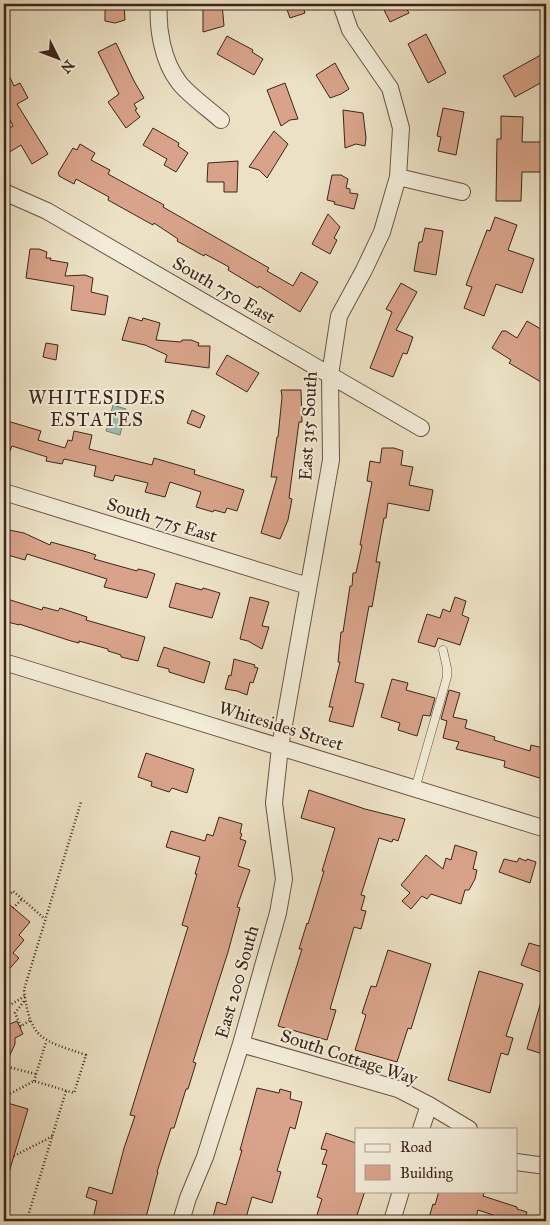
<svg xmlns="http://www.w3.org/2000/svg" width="550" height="1225" font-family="'IM FELL Great Primer',serif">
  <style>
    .water { fill: #9abead; stroke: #748173 }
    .building { fill: #d8a38a; stroke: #3c251c }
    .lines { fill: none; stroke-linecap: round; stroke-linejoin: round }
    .service-casing { stroke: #685446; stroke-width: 9 }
    .minor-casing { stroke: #685446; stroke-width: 18 }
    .path { stroke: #3c251c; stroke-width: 2.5; stroke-dasharray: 1 2.5; stroke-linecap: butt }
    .service { stroke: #f3ecd9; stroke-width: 8 }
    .minor { stroke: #f3ecd9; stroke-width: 16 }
    .labels { text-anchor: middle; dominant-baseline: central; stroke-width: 4; stroke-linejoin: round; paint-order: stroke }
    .street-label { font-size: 18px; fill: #3c251c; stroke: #f3ecd9 }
    .neighbourhood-label { font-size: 19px; letter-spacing: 1px; fill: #3c251c; stroke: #f3ecd9 }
  </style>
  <rect width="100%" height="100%" fill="#ece1c4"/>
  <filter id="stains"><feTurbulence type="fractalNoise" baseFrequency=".004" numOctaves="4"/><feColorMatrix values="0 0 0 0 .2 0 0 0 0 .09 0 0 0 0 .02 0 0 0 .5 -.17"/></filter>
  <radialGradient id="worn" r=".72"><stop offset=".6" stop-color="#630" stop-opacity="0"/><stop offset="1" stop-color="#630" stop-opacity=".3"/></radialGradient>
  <!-- water -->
  <path class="water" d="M113,405L126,409L120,435L106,431Z"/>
  <!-- building -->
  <path class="building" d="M105,4H124L125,20L115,23L105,21Z
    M203,4H222L224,26L203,32Z
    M285,4H302L305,13L290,18Z
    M381,4H404L409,13L390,22Z
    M426,34L446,73L428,83L408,44Z
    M227,36L253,50L252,52L263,59L254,75L217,54Z
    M116,43L134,81L144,98L134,104L137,109L135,110L140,117L126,128L108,102L119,94L98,52Z
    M546,52V80L515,97L503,76Z
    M335,63L349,89L341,94L330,98L316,75Z
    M4,65L14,86L20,83L28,98L17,104L48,154L32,164L21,145L8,153L4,147V131L13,126L4,108Z
    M285,83L298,119L290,120L281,126L267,90Z
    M443,108L464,112L456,155L438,151L441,137L437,136Z
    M343,110L363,113L366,138L365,146L356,144L345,148Z
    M501,116L523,117L522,142H546V172H522L521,201H496L497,139H501Z
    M153,128L179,143L178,146L188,153L176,172L164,165L167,159L143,145Z
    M274,131L288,144L267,178L259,170L249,167Z
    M80,144L95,153L91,160L110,170L108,174L164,205L163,207L269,268L267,271L293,286L301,272L318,282L300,312L259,286L258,288L228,270L229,267L205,254L204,256L177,241L178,239L154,223L153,225L108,200L109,197L76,179L74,184L59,176V174L58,173L73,148L77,150Z
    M238,161L237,192H224V182H207L208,163Z
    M332,175H341L348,179L346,188L350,189V193L358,194L354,209L334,204L335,202L327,200Z
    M328,214L340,227L334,238L337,240L330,254L312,244Z
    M495,217L517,225L508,250L534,259L522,293L496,284L484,316L464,308L472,287L466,285L487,230L490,231Z
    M425,228L443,231L436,275L414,271L419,242H422Z
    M30,249H39L47,252L46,258H51L50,260L68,263L65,276L85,275L93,278L91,292L108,296L105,315L71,310L74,286L26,278Z
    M401,283L417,292L396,330L413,337L407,354L403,353L393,377L370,368L392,312L386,309Z
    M129,317L142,321L143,318L160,323L156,340L181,342L182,340H191L199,343L198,346H210L209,368L165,362L167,355L145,345L122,340Z
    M527,321L546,332V385L509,363L511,360L492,348L502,331H506L517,338Z
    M46,343L58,345L56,360L43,357Z
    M227,355L259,373L247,392L216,374Z
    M281,390H301L302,422H299L289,498L292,499L288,520L280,539L261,533L277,477H271L277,437H278L282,397Z
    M192,410L205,416L200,428L187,423Z
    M4,420L41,431L38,440L65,448L68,440L72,441L74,431L92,435L89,449L152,465L154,458L195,470L194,474L244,490L237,511L227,508L225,513L214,510L213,512L196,507L201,492L170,482L165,497L145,492L148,483L115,475L113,481L94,476L96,466L64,459L62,464L46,461L47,457L12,446L4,465Z
    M382,448H394L403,451L401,465L413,467L409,485L433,490L429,511L388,503L386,518H384L376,562H380L372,607L369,606L355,682L364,684L353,727L329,721L333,707H329L340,662H338L341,632H343L350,586H352L353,573H356L362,545H360L372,482L367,481L370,461L380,463Z
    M4,529L24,533L50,545L51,542L87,552L96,555L94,559L137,571L138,569L147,571L155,574L147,598L104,587L107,579L27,554L25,560L4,554Z
    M176,583L202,590L203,588L220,593L212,618L169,607Z
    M250,597L269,602L262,626L269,627L262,649L248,641L240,639Z
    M455,597L466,601L462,615L469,618L460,645L438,638L435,647L418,642L427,614L440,618L443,609L450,612Z
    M4,598L42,610L43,607L58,611L60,608L87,617L86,620L145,637L138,661L121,657V655L108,651V649L79,641V643L71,641L19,624V625L4,621Z
    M164,647L210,662L204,683L169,672V669L157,666Z
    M234,659L255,665L254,667L258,668L253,683L250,682L247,695L237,691L225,689L229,675L231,676Z
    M392,679L408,683L406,690L435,698L430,716L423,715L417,736L398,730L400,723L381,717Z
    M449,690L460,693L453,717L467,720L465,728L495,737L494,740L530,751L531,745L543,748L541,754L546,755V780L504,767L505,761L456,749L459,742L443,738L447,721L441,719Z
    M146,753L194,769L187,793L172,788L169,792L151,786L152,782L138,777Z
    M309,790L365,809L405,819L398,841L393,839L392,842L379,838L361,895L365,896L361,910L366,911L361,929L354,927L330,1009L336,1010L327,1040L278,1026L302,949H299L307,923L308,924L324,871H322L335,828L301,818Z
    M219,817L242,824L240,833L242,834L240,839L246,841L238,866L250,870L237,907L240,908L228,952L193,1062L196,1063L188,1089H186L174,1128H171L157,1172H158L145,1221H103L93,1219L97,1201L86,1197L89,1187L112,1194L124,1148L135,1116L130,1115L188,927L182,925L197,874H195L200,857L166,847L171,831L205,841L207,834L213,836Z
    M455,845L477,852L473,869L477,870L475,879L469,890H465L461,904L431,894L427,899L422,896L411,909L402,901L410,893L401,885L426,855L443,869L446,858L451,860Z
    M519,858L526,861L527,859L536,862L530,883L499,872L504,859L517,862Z
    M4,900L30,922L19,935L24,940L13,953L19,958L4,975Z
    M529,943L546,948V974L521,965Z
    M388,950L431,964L411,1029L408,1028L397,1062L355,1050L366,1015L362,1013L371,986L376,987Z
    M479,971L523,984L506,1036L513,1038L508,1055L501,1053L490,1093L448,1080Z
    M543,995H546V1055L527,1049Z
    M17,1021L23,1034L15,1038V1044L4,1068V1022L10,1024Z
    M257,1088L279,1093L280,1089L291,1092L290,1099L302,1102L295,1129L290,1127L277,1171L281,1172L272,1203L252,1197L245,1221H212L217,1202L226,1205L242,1150H240Z
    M4,1102L28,1109L7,1179H4Z
    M326,1133L356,1143V1191H365L355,1221H315L322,1199L317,1197L327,1165L322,1164L327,1150L321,1149Z
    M439,1191H485L483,1196L517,1207V1209L527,1212L524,1221H497L499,1217L478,1210L475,1221H428L433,1204L435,1205Z"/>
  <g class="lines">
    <!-- service casing -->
    <g class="service-casing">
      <path id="service" d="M415,789L447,677V668L443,650"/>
    </g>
    <!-- minor casing -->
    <g class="minor-casing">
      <path id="minor" d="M159,4C157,29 163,61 178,81C186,93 210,110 221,120
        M398,177L462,192
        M4,192L47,211L421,428
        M4,492L308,586
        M4,662L546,829
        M241,1044L398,1089L429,1105L469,1129
        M421,1129L429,1105
        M516,1162L546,1166
        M181,1221L188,1198L205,1157L241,1044L278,913L284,879L274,803L280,747L331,460L330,375L339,316L364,270L382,232L398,177L401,128L390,88L350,30L341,4
        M392,1221L401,1191"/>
    </g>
    <!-- path -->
    <path class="path" d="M6,898L13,891L45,919
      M13,908L22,899
      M4,999L10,1005L25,996
      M21,1026L15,1013L25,1000
      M20,1027L30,1020
      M4,1066L36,1074
      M34,1081L46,1042
      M4,1097L34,1081L74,1093L86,1055C42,1040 30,1040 24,990L81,802
      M14,1156L53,1136
      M28,1216L66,1091"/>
    <!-- service -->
    <use href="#service" class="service"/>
    <!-- minor -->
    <use href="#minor" class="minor"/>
  </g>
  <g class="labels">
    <!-- street labels -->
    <g class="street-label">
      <text transform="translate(224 290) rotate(30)">South 750 East</text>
      <text transform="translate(308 426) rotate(-87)">East 315 South</text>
      <text transform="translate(162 520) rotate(17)">South 775 East</text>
      <text transform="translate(281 726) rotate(17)">Whitesides Street</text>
      <text transform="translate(237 982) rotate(-74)">East 200 South</text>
      <text transform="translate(349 1057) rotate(18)">South Cottage Way</text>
    </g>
    <!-- neighbourhood labels -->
    <g class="neighbourhood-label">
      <text x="97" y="397">WHITESIDES<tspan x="97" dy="22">ESTATES</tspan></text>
    </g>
  </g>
  <!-- margin -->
  <rect width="550" height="1225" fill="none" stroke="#ece1c4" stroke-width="20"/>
  <rect x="5" y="5" width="540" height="1215" fill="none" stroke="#3c251c" stroke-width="2.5"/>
  <rect x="10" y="10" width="530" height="1205" fill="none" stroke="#3c251c"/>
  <!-- legend -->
  <rect x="355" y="1128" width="162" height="65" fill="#f3ecd9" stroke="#aa9c8d"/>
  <rect x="365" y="1144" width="25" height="8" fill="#f3ecd9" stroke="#aa9c8d"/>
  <text x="400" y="1152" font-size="15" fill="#3c251c">Road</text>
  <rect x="365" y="1165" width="25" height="15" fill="#d8a38a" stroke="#aa9c8d"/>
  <text x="400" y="1178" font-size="15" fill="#3c251c">Building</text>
  <!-- north arrow -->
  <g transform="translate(58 58) rotate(132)" stroke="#f3ecd9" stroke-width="4" paint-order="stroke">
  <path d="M0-4L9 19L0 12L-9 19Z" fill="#3c251c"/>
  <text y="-8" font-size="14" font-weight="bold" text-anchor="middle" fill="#3c251c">N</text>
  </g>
  <rect width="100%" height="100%" filter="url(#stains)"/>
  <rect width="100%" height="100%" fill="url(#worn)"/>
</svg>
